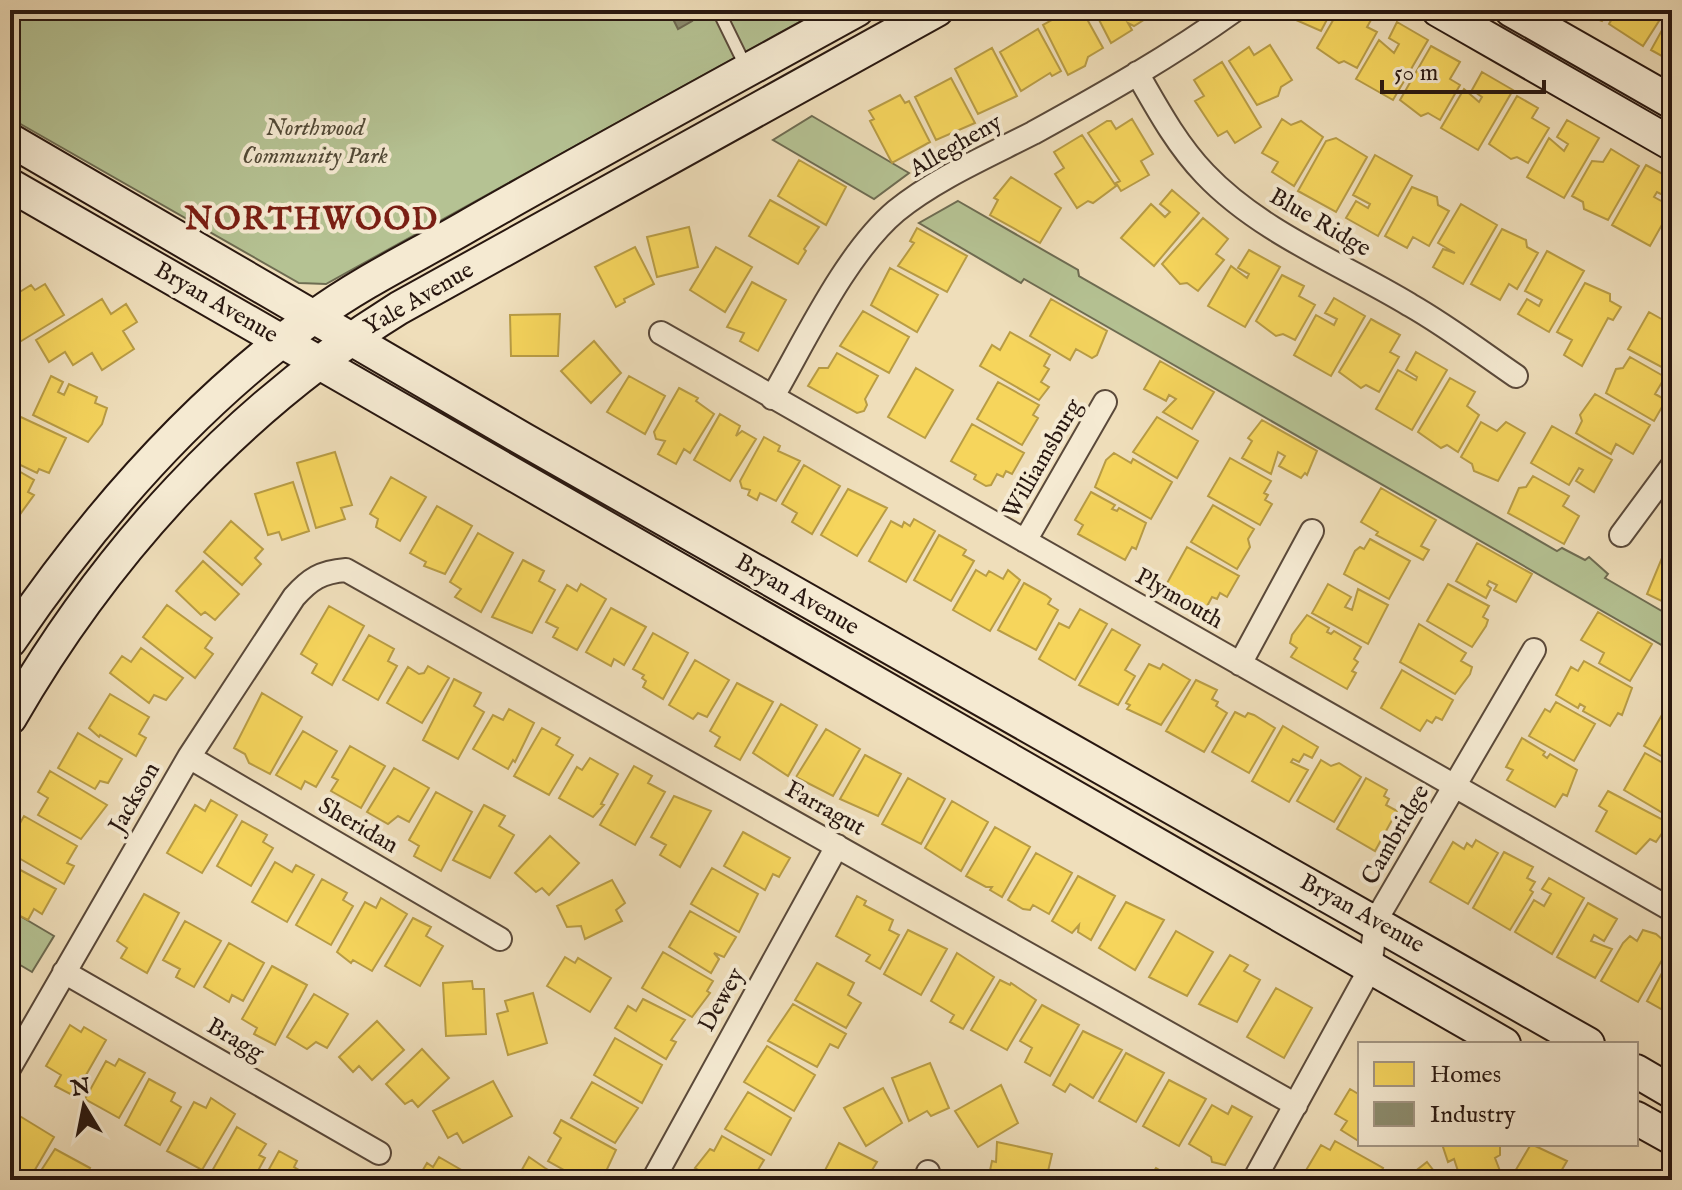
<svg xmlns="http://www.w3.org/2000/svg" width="1682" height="1190" font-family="'IM FELL English',serif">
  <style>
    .green { fill: #b5c293; stroke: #6e6c52; stroke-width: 2 }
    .homes { fill: #f6d55c; stroke: #b89c45; stroke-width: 2 }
    .industry { fill: #8c8c6e; stroke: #6e6952; stroke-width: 2 }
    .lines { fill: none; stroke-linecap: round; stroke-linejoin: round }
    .lane-casing { stroke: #5a493a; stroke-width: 15 }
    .street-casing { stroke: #5a493a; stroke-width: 26 }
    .secondary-casing { stroke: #281710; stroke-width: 36 }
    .lane { stroke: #f5ead2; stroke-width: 11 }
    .street { stroke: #f5ead2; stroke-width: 22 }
    .secondary { stroke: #f5ead2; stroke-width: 32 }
    .labels { text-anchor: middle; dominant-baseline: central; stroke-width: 8; stroke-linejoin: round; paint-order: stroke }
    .park-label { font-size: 24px; font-style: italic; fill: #524a37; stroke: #f5ead2 }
    .street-label { font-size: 24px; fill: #281710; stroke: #f5ead2 }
    .district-label { font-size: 32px; font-weight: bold; letter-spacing: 2px; fill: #7a1f14; stroke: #f5ead2 }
  </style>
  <rect width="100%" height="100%" fill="#efdeba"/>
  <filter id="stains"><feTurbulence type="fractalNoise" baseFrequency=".0025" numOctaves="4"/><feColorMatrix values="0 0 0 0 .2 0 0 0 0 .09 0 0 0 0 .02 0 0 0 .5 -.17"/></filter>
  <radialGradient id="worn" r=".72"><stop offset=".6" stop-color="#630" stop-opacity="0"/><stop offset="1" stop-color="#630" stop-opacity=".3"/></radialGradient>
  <!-- green -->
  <path class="green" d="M10,10H821L326,284L299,283L10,118Z
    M812,116L909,173L874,199L773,140Z
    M958,201L1078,270L1079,276L1557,551L1562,548L1585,560L1589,557L1608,574L1605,578L1672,617V651L1024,279L1021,283L919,223Z
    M10,910L54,936L32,972L10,959Z"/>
  <!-- homes -->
  <path class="homes" d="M1070,10H1082L1103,48L1088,57L1085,66L1068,75L1043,25Z
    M1094,10H1143L1147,18L1134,26L1128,23L1132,30L1111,43Z
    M1288,10H1332L1321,31L1296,20L1294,13Z
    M1339,10L1376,11L1367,27L1377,32L1357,68L1344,61L1339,63L1317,48Z
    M1573,10H1609L1602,21Z
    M1617,10H1666L1643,46L1609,24Z
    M1672,12V58L1671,61L1651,50Z
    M1397,22L1428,40L1393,100L1356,79L1379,40L1394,53L1399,44L1389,38Z
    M1038,29L1061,71L1052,76L1050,73L1021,91L1000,52Z
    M1270,45L1292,80L1281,87L1278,96L1257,105L1229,61L1249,47L1254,55Z
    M1431,46L1460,62L1450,79L1460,85L1440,120L1428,113L1421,116L1400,100Z
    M992,48L1017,96L978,114L955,69Z
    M1222,62L1261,127L1235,143L1227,131L1218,136L1195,101L1204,96L1194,80Z
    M1482,72L1513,90L1478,150L1441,128L1464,89L1479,102L1482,97L1472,90Z
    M951,78L975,123L936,140L915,97Z
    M900,95L905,103L909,101L930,142L892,163L870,121L874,119L869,111Z
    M1517,96L1538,108L1532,118L1549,128L1528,163L1517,157L1511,159L1489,144Z
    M1132,119L1153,154L1141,161L1149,175L1121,191L1116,183L1120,181L1088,133L1107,121H1111L1116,129Z
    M1282,119L1291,125L1301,121L1323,137L1294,186L1272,172L1278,162L1262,153Z
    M1567,120L1599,138L1564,198L1527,177L1549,138L1564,151L1568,144L1557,137Z
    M1082,135L1116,186L1093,203L1088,201L1077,208L1055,174L1064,168L1054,152Z
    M1336,138L1367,157L1336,212L1298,191L1326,141Z
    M1611,149L1639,166L1608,220L1584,209L1583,202L1572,196L1592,161L1603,162Z
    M1375,155L1412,176L1378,236L1346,218L1356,201L1368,208L1370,204L1353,195Z
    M799,160L846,187L826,225L778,196Z
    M1646,165L1672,179L1669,198L1657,192L1654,197L1672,207L1650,246L1612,225Z
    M1011,177L1061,208L1040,243L990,215L998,200L994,198Z
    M1412,187L1437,197L1438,205L1449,211L1429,246L1413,237L1407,248L1385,236Z
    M1172,190L1199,213L1154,266L1121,238L1151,204L1165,217L1170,212L1160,204Z
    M770,200L819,227L804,249L806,251L798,264L749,236Z
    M1461,204L1497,225L1463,284L1433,267L1443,249L1455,253L1438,243Z
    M1203,218L1228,239L1216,254L1224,260L1198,291L1187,283L1180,284L1162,264Z
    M689,227L698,267L657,277L647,237Z
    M917,228L967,256L947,292L898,266L914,243L910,241Z
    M1502,229L1526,240L1527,247L1538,253L1517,289L1509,284L1500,300L1471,284Z
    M635,247L654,284L624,299L625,302L616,307L595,267Z
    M716,247L752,267L725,312L690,290Z
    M1249,250L1280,267L1245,327L1208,306L1231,266L1247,278L1249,274L1238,268Z
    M1547,251L1584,271L1549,332L1518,314L1527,299L1539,306L1542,300L1525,291Z
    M890,268L938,295L917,332L871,305Z
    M1282,275L1304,286L1299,296L1315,305L1295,340L1283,334L1276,336L1256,321Z
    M752,282L786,300L758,351L740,341L744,333L727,327Z
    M1585,283L1610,294V301L1621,307L1613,320L1608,318L1582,366L1564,355L1572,340L1557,332Z
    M45,284L64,315L18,343L10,330V298L31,285L35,290Z
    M1334,298L1365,316L1331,376L1294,355L1316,315L1334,325L1337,319L1325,313Z
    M102,299L111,314L126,304L137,322L123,331L134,349L102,370L92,353L73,365L65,352L49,362L36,340Z
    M1051,299L1107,331L1097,355L1092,358L1076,349L1070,360L1030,336Z
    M863,311L909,337L889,373L840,346Z
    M1649,312L1672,325V362L1667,370L1628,349Z
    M560,314L558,356H511L510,315Z
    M1371,319L1400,335L1390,352L1399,357L1379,392L1366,385L1361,388L1339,372Z
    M1010,332L1050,355L1044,366L1049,369L1041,382L1049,387L1039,400L980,366L992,345L1000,350Z
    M594,341L621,373L591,403L561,371Z
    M1416,352L1447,370L1412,430L1376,409L1398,370L1416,380L1417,377L1406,370Z
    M837,353L878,376L865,399L867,405L864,411L857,413L808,386L819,368H828Z
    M1630,357L1665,377L1655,394L1666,400L1654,421L1606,393L1616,369L1623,368Z
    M1160,361L1214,392L1192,429L1163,412L1176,399L1169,395L1166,401L1144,389Z
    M916,368L953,390L925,438L888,417Z
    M51,376L63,382L58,392L64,395L69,384L97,397L95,403L107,408L102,424L88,442L33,415Z
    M629,376L665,396L645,434L607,412Z
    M1450,378L1475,392L1467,406L1479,415L1458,452L1447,445L1441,448L1418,432Z
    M998,382L1039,405L1033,415L1038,418L1022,445L977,419Z
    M679,388L698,398L696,401L714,414L690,453L684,449L676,464L658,454L665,441L656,439L654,432Z
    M1595,394L1650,425L1633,454L1616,444L1611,454L1576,433L1582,421L1580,415Z
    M10,412L66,438L49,473L39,469L37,473L10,460L15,450L10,448Z
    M720,414L740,426L736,436L742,431L756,439L730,481L694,460Z
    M1157,417L1198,441L1177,478L1133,452Z
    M1262,420L1317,451L1307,475L1305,473L1301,478L1279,466L1285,456L1278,452L1271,474L1242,458L1252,441L1248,438Z
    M1481,422L1497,431L1506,422L1525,433L1498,481L1474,471L1472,464L1461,457Z
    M972,424L1024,453L1012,474L1006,471L1003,477L997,474L991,485L986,486L974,479L976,475L951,461Z
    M1552,426L1612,460L1594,492L1576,481L1583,470L1579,468L1569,485L1531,463Z
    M764,437L780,446L778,451L800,461L776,501L760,493L757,500L748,495L750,490L742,488L740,481Z
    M335,452L352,505L341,508L345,519L316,528L297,463Z
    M1114,453L1131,463L1133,459L1172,482L1151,519L1095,487L1106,460Z
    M1230,458L1271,481L1264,493L1268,495L1265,500L1272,504L1260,525L1208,496Z
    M804,465L840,486L812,534L792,522L797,513L782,504Z
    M10,466L34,480L28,492L34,495L16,520L10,517Z
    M1533,476L1569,496L1563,506L1579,516L1564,544L1508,513L1519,488L1526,487Z
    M391,477L426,497L400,541L376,527L378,519L370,514Z
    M293,482L309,531L282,540L279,532L268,535L255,494Z
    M1381,488L1436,520L1421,546L1429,550L1423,560L1376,535L1378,532L1361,522Z
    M848,489L887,508L857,556L821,535Z
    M1091,492L1115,505L1112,509L1117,511L1119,508L1146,523L1136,549L1132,547L1125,560L1078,534L1083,525L1075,520Z
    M1213,505L1254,529L1248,539L1250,547L1237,569L1191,542Z
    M437,506L472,526L445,574L424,566L426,562L410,553Z
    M914,519L935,531L906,582L869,561L891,521L902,527L904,522L910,526Z
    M231,521L263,549L255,558L261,564L242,585L204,552Z
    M478,533L513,553L481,612L455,597L461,589L450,582Z
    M939,535L961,547L966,550L963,555L974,561L951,601L914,580Z
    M1370,539L1410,561L1389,599L1344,574L1355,551L1360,547L1364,549Z
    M1477,543L1532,574L1516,602L1494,590L1497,585L1489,581L1487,585L1491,588L1486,598L1456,581Z
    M1187,547L1239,576L1227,597L1220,593L1217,599L1212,597L1206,608L1166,585Z
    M1664,553L1672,557V606L1647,594Z
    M523,560L544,571L539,581L555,590L532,633L492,617Z
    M203,561L239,594L215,620L205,612L201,615L176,591Z
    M976,570L986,576L989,571L1003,579L1008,570L1020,580L990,631L953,610Z
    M1024,583L1046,595L1051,599L1048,604L1058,610L1036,650L998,630Z
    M581,584L606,599L577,650L553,637L558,628L546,622L567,585L577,591Z
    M1328,584L1351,597L1345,607L1352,610L1358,589L1388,605L1368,644L1312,613Z
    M1448,584L1489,606L1483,617L1488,620L1486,626L1472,647L1427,621Z
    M167,605L212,638L205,648L213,654L195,678L143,637Z
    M329,606L364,626L332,685L312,673L317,664L301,654Z
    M611,608L646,627L624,665L614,659L611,666L586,652Z
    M1080,609L1107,624L1075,680L1039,659L1059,623L1069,628Z
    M1598,612L1652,644L1630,681L1599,663L1604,653L1581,640Z
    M1307,615L1329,628L1327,632L1331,634L1334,631L1361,647L1354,659L1358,662L1352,671L1356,673L1347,689L1291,657L1297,648L1290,643L1292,635Z
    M1419,624L1466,653L1461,661L1472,667L1470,674L1455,694L1400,662Z
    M1112,629L1140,645L1125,670L1135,676L1118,705L1079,685Z
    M653,633L688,653L663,699L643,687L646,681L642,678L644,675L633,669Z
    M369,635L394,649L388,661L397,666L378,700L343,680Z
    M141,648L183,678L166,700L154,695L149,703L110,673L122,656L131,662Z
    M695,660L729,680L707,717L698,713L693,719L669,705Z
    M1584,661L1632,688L1622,715L1618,713L1610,726L1583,711L1585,707L1580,704L1578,708L1556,695L1571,667L1578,671Z
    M1149,664L1160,669L1163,664L1190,680L1161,725L1127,709L1130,705L1126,703Z
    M428,666L449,678L422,723L387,703L408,667L419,674L424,673Z
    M1402,670L1453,700L1442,720L1436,717L1432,723L1427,720L1420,731L1381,708Z
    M454,679L481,693L474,706L484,712L458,759L423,740Z
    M1196,680L1217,690L1212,699L1218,702L1216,706L1227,713L1204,752L1166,731Z
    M737,683L773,702L740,760L715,746L720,737L710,731Z
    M262,693L302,717L270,774L249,763L245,754L234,748Z
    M110,694L149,717L139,734L146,738L136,756L100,735L99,737L89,728Z
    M1556,702L1595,724L1574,761L1529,736L1545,709L1550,712Z
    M781,704L817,725L788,776L753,753Z
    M1666,708L1672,712V762L1644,746Z
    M509,709L534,723L515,762L513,760L508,769L473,749L493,715L503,720Z
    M1235,712L1245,717L1248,713L1254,715L1275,728L1249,773L1212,752Z
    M1283,726L1318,747L1312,758L1304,754L1299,762L1293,759L1291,762L1308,770L1289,802L1252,781Z
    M542,728L560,738L556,745L573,755L549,795L514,776Z
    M826,729L860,749L833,796L796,777Z
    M303,731L337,751L316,787L305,781L301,789L276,775Z
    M78,733L122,759L108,783L100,781L95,789L58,768Z
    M1522,738L1545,752L1543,755L1547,758L1550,754L1577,770L1567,796L1563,794L1555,807L1507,780L1513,770L1506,767Z
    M350,746L385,766L361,808L331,791L338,780L332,777Z
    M1645,753L1672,768V809L1668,816L1624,790Z
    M865,755L901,774L878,816L840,799Z
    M590,758L618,774L601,804L604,805L593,817L559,798L577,767L582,770Z
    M1321,760L1331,766L1339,763L1361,777L1334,822L1297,801Z
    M634,766L652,776L648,783L665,792L635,845L600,825Z
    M394,768L429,788L409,822L398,816L388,824L367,812Z
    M50,771L107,805L81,839L38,815L48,798L38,792Z
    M908,778L945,799L921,844L882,824Z
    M1366,778L1387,790L1384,796L1389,799L1386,805L1397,811L1375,851L1337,829Z
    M1608,791L1669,823L1656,842L1650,839L1636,854L1596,831L1607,811L1599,806Z
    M436,792L472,812L441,871L414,856L419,846L409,840Z
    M674,796L711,811L680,867L660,855L666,845L651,837Z
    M211,800L237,815L202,873L167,853L195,805L205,811Z
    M952,801L988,822L961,871L925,848Z
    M484,805L505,816L499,826L514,835L490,878L453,860Z
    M24,816L77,846L67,863L74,866L64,884L10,853V841Z
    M242,821L267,835L263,842L273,848L251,886L217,866Z
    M995,827L1030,847L1002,897L990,890L992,887H986L966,876Z
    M743,832L790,858L779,877L773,874L765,890L724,866Z
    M550,836L579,863L549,895L542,888L536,892L515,873Z
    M1476,840L1498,853L1468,904L1430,882L1453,842L1464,849L1467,843L1472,847Z
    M1504,852L1533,867L1527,878L1535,882L1530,890L1533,892L1510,930L1473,908Z
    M1036,853L1072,873L1049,914L1033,905L1030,910L1023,909L1008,900Z
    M275,862L292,872L296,865L314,875L287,922L252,902Z
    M11,865L56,889L42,914L34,909L28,920L10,911Z
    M712,868L758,894L739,932L691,904Z
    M1078,876L1115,896L1091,940L1078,932L1079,925L1072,933L1052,921Z
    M1549,878L1584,898L1552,954L1515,932L1534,900L1544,906L1551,894L1542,889Z
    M322,879L347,893L343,900L353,906L331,945L296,925Z
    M612,880L625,903L616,910L622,921L585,939L581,926L567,927L557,906Z
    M144,894L179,913L147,973L121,958L127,948L117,941Z
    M857,896L866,901L864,905L893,920L889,930L899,935L880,969L866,961L870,955L836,936Z
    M381,898L407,914L372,971L353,960L351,963L337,952L365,902L376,908Z
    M1126,902L1164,920L1135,970L1099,948Z
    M1588,903L1617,919L1604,941L1594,935L1591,941L1612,949L1595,978L1557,957Z
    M690,911L736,937L724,957L714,953L719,959L711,973L669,947Z
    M413,918L431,927L426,936L443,946L420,986L385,966Z
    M185,921L221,941L194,987L176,977L180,969L163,960Z
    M908,930L947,949L921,995L884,974Z
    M1643,930L1656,934L1670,946L1638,1002L1601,981L1623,943L1630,936L1637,941Z
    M1176,931L1213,952L1187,996L1149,977Z
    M229,943L264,963L243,1001L232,995L229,1002L204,987Z
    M663,952L713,981L707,991L710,993L692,1017L642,988Z
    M957,953L994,977L963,1029L950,1022L954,1015L931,1001Z
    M1230,955L1248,965L1244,971L1260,980L1237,1022L1199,1004Z
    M1671,956H1672V1015L1647,1001Z
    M565,957L575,963L578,958L611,978L590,1012L547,986Z
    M817,963L854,983L848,995L861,1003L846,1028L795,1000Z
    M272,966L307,985L275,1045L254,1034L257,1028L242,1019Z
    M1000,980L1010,985L1011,983L1036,1000L1007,1050L971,1030Z
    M472,981L473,989H484L486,1034L446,1036L443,983Z
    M1276,988L1312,1008L1284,1058L1247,1037Z
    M533,993L547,1043L508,1055L497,1014L508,1011L505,1001Z
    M314,994L348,1014L327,1048L316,1042L307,1049L287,1037Z
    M643,999L685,1020L671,1040L676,1042L666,1059L615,1028L628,1006L636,1011Z
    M793,1004L846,1034L838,1048L830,1044L817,1067L768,1041Z
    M1042,1005L1079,1025L1050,1076L1025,1062L1032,1048L1020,1041Z
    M377,1021L404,1050L372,1080L359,1066L353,1072L339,1057Z
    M70,1025L81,1032L84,1027L106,1040L74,1096L55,1086L61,1075L46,1066Z
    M1083,1031L1122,1050L1093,1098L1070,1084L1065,1092L1053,1085Z
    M615,1038L662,1065L642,1103L594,1075Z
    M767,1046L815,1075L794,1111L744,1082Z
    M422,1049L449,1078L418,1107L412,1100L405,1104L386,1084Z
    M1126,1053L1164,1073L1136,1122L1099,1101Z
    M119,1059L145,1073L119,1118L85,1099L106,1061L115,1066Z
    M930,1063L949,1108L931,1116L927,1111L909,1121L892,1078Z
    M149,1079L175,1093L171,1101L181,1107L160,1145L125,1125Z
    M1169,1080L1206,1099L1179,1146L1143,1126Z
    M493,1081L512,1116L463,1143L457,1133L448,1138L433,1111Z
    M592,1082L638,1108L615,1143L571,1118Z
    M1001,1085L1018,1123L978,1147L955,1111Z
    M883,1088L902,1123L866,1146L844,1108Z
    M1350,1089L1360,1095V1142L1341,1130L1347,1121L1335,1114Z
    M748,1092L791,1118L771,1155L725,1129Z
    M211,1098L235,1114L202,1170L167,1151L194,1102L206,1108Z
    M1212,1105L1228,1114L1232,1106L1252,1117L1225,1165L1212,1162L1211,1157L1189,1144Z
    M18,1115L54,1137L29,1180H10V1129Z
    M561,1120L616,1150L602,1180H582L548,1161L561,1138L554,1133Z
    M237,1127L266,1144L259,1155L265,1158L253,1180H228L212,1171Z
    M722,1136L764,1160L752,1180H716L695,1168L710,1149L714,1151Z
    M1335,1141L1383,1168L1377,1180H1324L1305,1172L1321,1145L1330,1150Z
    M997,1142L1052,1154L1046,1180H988L992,1161L996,1162Z
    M839,1143L877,1162L866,1180H820Z
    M1442,1144H1500V1155L1495,1158L1500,1171L1461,1180L1454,1159L1448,1162Z
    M1531,1144L1567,1161L1556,1180H1510Z
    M55,1149L90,1168L83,1180H35Z
    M279,1151L297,1161L294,1167L311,1177L309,1180H263Z
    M439,1157L477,1179L476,1180H417L427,1163L433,1167Z
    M529,1157L545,1168L566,1180H528L519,1175Z
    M1427,1162L1441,1180H1404Z
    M1156,1168L1177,1180H1148Z"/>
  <!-- industry -->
  <path class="industry" d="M681,10H686L692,21L678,29L671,15Z"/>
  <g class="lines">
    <!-- lane casing -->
    <g class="lane-casing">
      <path id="lane" d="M718,10L746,67"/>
    </g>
    <!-- street casing -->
    <g class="street-casing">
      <path id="street" d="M1137,73C1157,108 1177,145 1205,174C1260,232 1342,264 1410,305C1447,326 1481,352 1516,376
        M661,333L1672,910
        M772,398C805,341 846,253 896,211C935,179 988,156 1033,133C1102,95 1171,56 1235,10
        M1621,535L1672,466
        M1025,541L1105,402
        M1240,664L1312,531
        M189,757L500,939
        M64,972L379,1153
        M10,1067L189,757L294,597C310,579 321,572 346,570L1296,1105
        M653,1180L837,846
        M925,1180L928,1172
        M1254,1180L1370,969L1376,920L1534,650"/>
    </g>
    <!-- secondary casing -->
    <g class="secondary-casing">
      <path id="secondary" d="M1438,10L1672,144
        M1511,10L1672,102
        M10,140L523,439L1588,1044
        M10,185L1504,1044
        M10,641C94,517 193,404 315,316C363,281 420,254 471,224C599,151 728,81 857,10
        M10,718C105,553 236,409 399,308L937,10
        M1636,1071L1672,1092
        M1636,1118L1672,1138"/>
    </g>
    <!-- lane -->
    <use href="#lane" class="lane"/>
    <!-- street -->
    <use href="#street" class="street"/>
    <!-- secondary -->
    <use href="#secondary" class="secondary"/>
  </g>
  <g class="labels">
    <!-- park labels -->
    <g class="park-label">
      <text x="315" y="128">Northwood<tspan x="315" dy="28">Community Park</tspan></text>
    </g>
    <!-- street labels -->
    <g class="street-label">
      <text transform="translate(956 146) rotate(-30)">Allegheny</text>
      <text transform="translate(1320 223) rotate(30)">Blue Ridge</text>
      <text transform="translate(419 299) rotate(-30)">Yale Avenue</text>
      <text transform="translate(216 303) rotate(30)">Bryan Avenue</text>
      <text transform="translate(1043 459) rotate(-60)">Williamsburg</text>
      <text transform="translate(797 595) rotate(30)">Bryan Avenue</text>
      <text transform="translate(1179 599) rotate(30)">Plymouth</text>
      <text transform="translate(135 798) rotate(-60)">Jackson</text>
      <text transform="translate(825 809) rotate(29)">Farragut</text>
      <text transform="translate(358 826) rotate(30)">Sheridan</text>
      <text transform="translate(1396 835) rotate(-60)">Cambridge</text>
      <text transform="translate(1362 914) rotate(29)">Bryan Avenue</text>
      <text transform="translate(722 1000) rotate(-61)">Dewey</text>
      <text transform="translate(235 1040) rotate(30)">Bragg</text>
    </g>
    <!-- district labels -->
    <g class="district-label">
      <text x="312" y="220">NORTHWOOD</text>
    </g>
  </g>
  <!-- margin -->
  <rect width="1682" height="1190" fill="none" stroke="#efdeba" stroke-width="40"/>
  <rect x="12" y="12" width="1658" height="1166" fill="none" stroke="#281710" stroke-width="4"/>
  <rect x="20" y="20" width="1642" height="1150" fill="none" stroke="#281710" stroke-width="2"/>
  <!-- legend -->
  <rect x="1358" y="1042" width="280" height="104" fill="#f5ead2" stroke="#a39684" stroke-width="2"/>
  <rect x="1374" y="1062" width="40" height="24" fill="#f6d55c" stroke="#a39684" stroke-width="2"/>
  <text x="1430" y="1082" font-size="24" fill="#281710">Homes</text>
  <rect x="1374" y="1102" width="40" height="24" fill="#8c8c6e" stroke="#a39684" stroke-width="2"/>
  <text x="1430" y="1122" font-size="24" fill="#281710">Industry</text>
  <!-- north arrow -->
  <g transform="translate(84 1106) rotate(350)" stroke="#f5ead2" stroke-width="6" paint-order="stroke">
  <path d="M0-6L14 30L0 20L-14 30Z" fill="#281710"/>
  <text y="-12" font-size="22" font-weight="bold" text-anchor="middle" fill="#281710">N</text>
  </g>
  <!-- scale -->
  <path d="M1382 80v12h162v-12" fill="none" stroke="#281710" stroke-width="4"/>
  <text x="1394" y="80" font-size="24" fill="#281710" stroke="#f5ead2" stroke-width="6" paint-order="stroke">50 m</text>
  <rect width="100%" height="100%" filter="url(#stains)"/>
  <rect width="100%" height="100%" fill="url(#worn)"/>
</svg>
